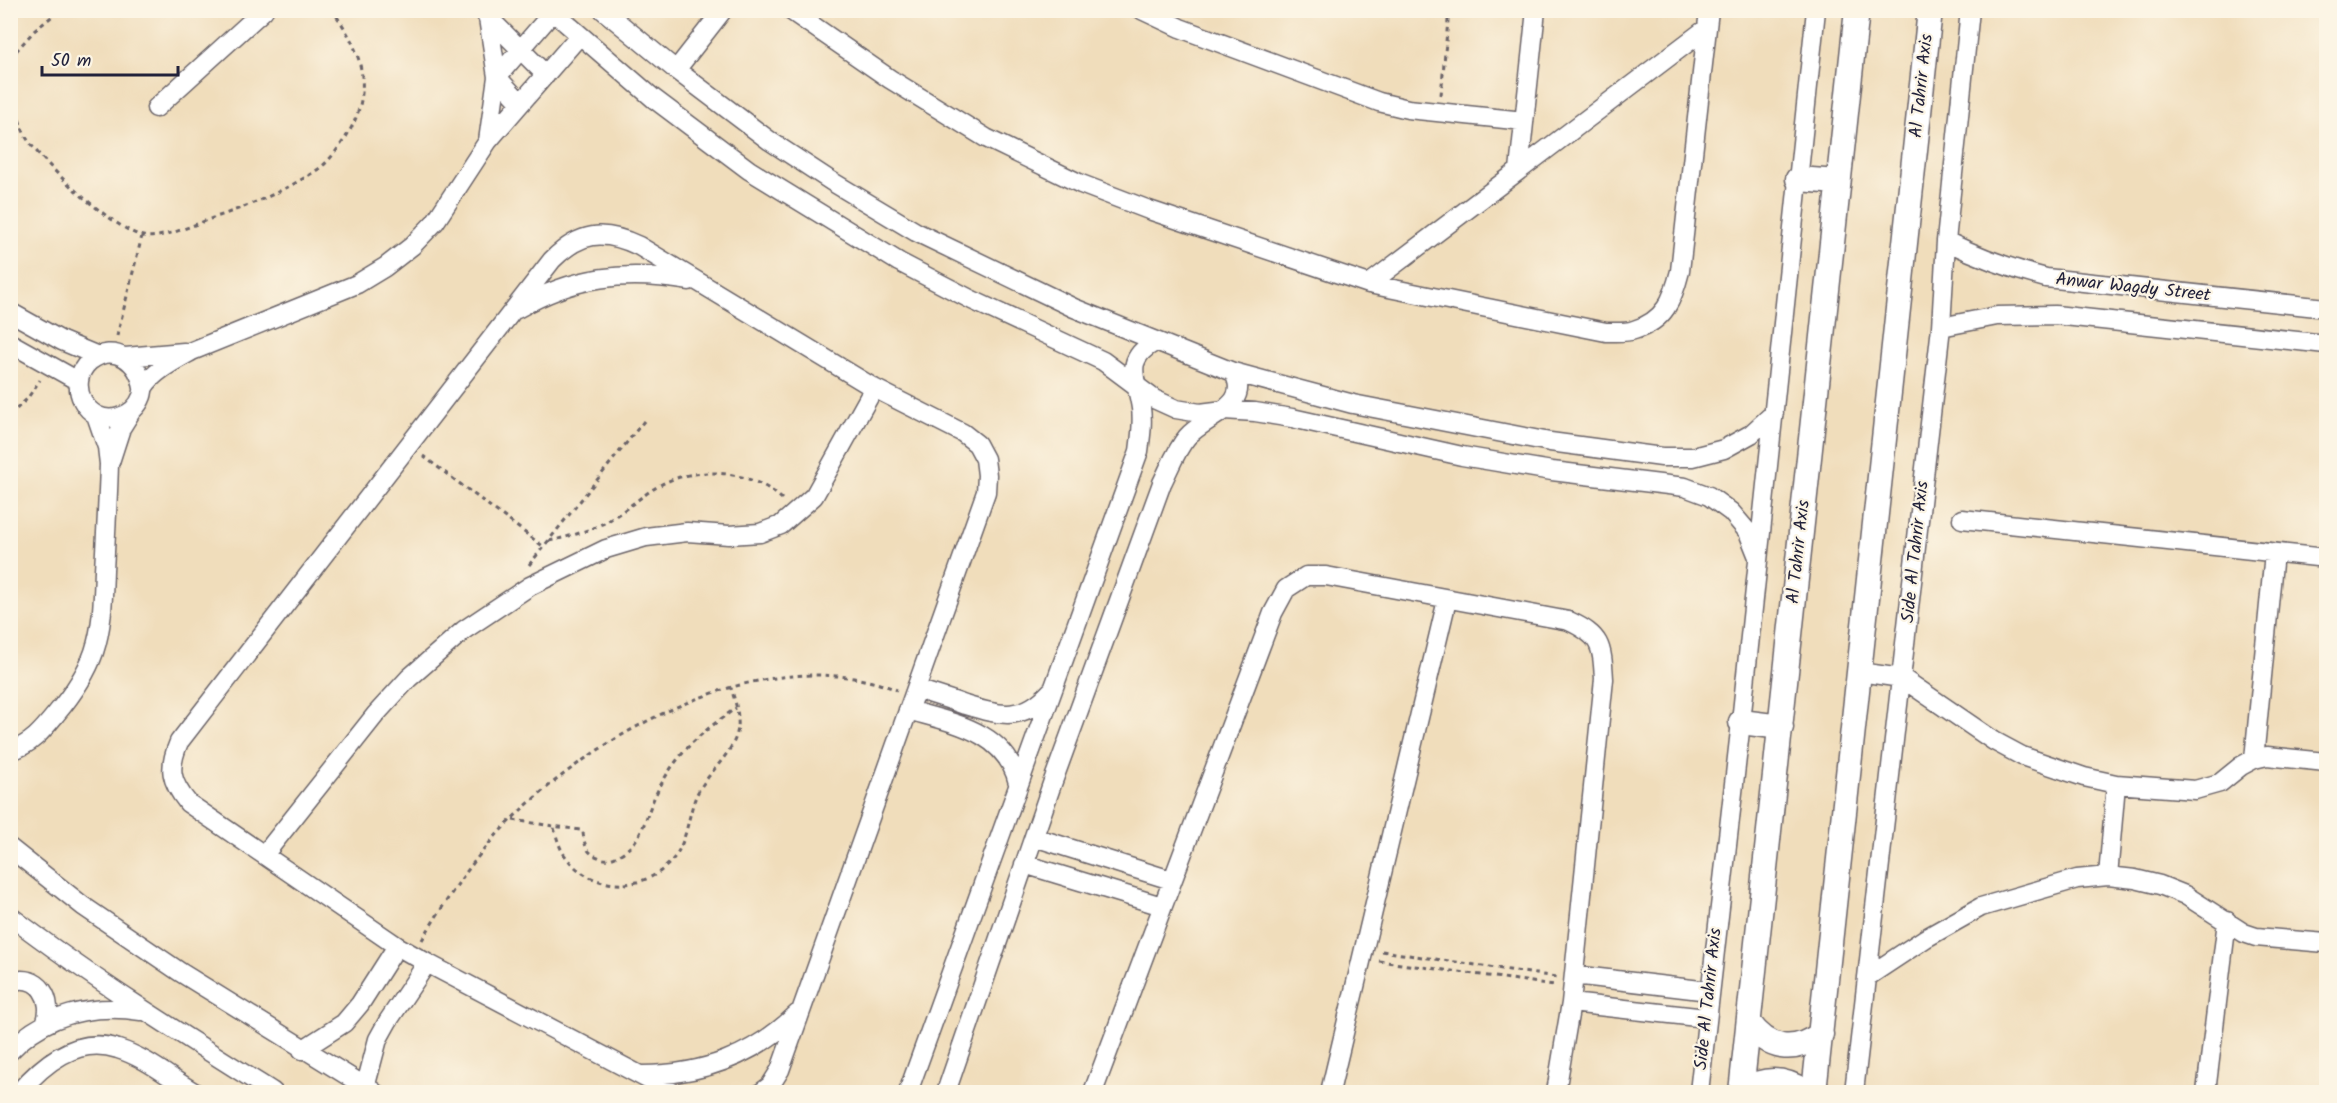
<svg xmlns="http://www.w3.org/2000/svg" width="2337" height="1103" font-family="Kalam,sans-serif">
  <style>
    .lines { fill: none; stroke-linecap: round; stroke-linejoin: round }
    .minor-casing { stroke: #6a6368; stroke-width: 21 }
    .major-casing { stroke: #6a6368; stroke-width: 27 }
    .path { stroke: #6a6368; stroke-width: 3; stroke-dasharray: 4.5 4.5; stroke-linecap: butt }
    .minor { stroke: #fff; stroke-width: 18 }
    .major { stroke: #fff; stroke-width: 24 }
    .labels { text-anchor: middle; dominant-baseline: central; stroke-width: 4.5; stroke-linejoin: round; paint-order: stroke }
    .street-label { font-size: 18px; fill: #22223b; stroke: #fcf5e5 }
  </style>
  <rect width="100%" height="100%" fill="#fcf5e5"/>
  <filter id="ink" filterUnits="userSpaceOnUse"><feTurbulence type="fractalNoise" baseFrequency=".0167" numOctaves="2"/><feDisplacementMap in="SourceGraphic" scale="12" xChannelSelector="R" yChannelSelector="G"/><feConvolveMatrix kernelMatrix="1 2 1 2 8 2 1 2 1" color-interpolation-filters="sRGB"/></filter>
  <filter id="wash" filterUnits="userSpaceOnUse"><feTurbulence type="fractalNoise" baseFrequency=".008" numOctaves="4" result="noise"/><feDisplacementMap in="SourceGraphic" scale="24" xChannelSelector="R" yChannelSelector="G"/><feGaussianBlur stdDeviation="1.35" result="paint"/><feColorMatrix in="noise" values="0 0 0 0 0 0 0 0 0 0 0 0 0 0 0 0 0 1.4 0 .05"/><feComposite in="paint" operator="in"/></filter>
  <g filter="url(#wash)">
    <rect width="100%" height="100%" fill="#f0ddbb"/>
  </g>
  <g filter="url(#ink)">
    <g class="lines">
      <!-- minor casing -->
      <g class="minor-casing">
        <path id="minor" d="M551,10L653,98L749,170L899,262L972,300L1103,361L1154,399L1176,409L1200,413L1224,410L1255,412L1292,418L1462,456L1552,471L1685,487L1709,496L1731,512L1748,532L1758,557
          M603,10L676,70L770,141L831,181L916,232L1074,308L1233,372L1353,404L1550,442L1662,457H1693L1724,449L1751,434L1774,413
          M790,10L890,79L986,138L1081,184L1149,210L1369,284L1606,332C1615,332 1626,333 1634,330C1665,321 1673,299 1680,271L1709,10
          M1142,10L1180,28L1379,102L1408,109L1524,121
          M486,15L546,75
          M676,70L723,10
          M521,103L497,77L553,12
          M156,108L264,10
          M488,141L579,36
          M1519,170L1536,10
          M1946,241C1979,257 2011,269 2046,278L2326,308
          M1369,284L1707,28
          M517,309C574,276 625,270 689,281
          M10,312L62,341L98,356
          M1941,327L1997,316L2055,315L2326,344
          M10,343L78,381
          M125,357L184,352
          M143,388C140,362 114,342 90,361C64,383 87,427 119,417C130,414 138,407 142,396C143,393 143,389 144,387C154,371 176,360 192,351L357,284L385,267L412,246L435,222L488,141L497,77L488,18
          M110,462L121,428L131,412
          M1962,519L2326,558
          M1859,672L1902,678L1994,741L2022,756L2084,777L2116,784L2195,790L2220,783L2241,766L2254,759L2267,756L2326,762
          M916,689C932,694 949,699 965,705C1001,716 1023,722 1051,691
          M908,710C953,723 1006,731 1018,783
          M10,751C31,745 43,730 56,714C72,695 86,675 94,652C103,625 103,597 104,570C106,534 108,499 109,464L107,447L96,415
          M2254,759L2274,553
          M1034,837L1171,880
          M10,848L83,906L180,972L374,1092
          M264,855L376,714L409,678L464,630L530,586L606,549L646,537L687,532L729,535L760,533L781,525L814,496L874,388
          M1024,864L1162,906
          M2108,876L2116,784
          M10,916C94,980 184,1036 273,1092
          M1574,975L1709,991
          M1867,977L1926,938L1981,907L2077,879L2108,876L2135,879L2160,885L2185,895L2244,933L2256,937L2326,943
          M10,982C39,972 55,1000 45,1024
          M1571,1003L1706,1018
          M302,1050L344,1023L360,1004L397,946
          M10,1051C45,1014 92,1004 141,1011
          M642,1075C703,1075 754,1056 798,1013
          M19,1092C43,1064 77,1035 118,1049C145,1057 170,1078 194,1092
          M362,1092L365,1088L378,1039L388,1021L427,963
          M672,1092L427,963L397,946L188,803C170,781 168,768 179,742L552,260C580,232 603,229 639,246L874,388L963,433L977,444L985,459L987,475L986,492L780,1070L770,1086L762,1092
          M908,1092L1139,451C1141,436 1143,423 1141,408C1137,379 1122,360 1155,342
          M946,1092L1052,784L1162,483C1170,467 1176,450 1187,437C1205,416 1254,406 1233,372
          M1093,1092L1273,613L1286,589L1306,576H1326L1569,621C1601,636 1602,645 1604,679L1571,1003L1556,1092
          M1330,1092L1447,600
          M1699,1092L1741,722L1816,10
          M1854,1092L1941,327L1946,241L1970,10
          M2206,1092L2227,921"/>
      </g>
      <!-- major casing -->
      <g class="major-casing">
        <path id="major" d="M1798,179L1838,182
          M1741,722L1781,727
          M1749,1023C1769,1050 1793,1054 1821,1034
          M1741,1091C1764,1078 1783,1077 1805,1092
          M1741,1092L1857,10
          M1814,1092L1930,10"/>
      </g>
      <!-- path -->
      <path class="path" d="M10,58L34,31L60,10
        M10,85C15,102 18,121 26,137C40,162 116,231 143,236C162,240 195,224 213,218C249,206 285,191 317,170C328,163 336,151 344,140C375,94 364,52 332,10
        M1441,95L1449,10
        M117,336L142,236
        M10,415L27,399L40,380
        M423,456L544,547
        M549,541C569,537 588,531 606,522C625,511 641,496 660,485C697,465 752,470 782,499
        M529,565L644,421
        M513,820L580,830L583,832C584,843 586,853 598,857C606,861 612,859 619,855C644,841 644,818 656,794C662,782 669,770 678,759C694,738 715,723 736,708
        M554,828C557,838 559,848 566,857C593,894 650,893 676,855C688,837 688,814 697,794C709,770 741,748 738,720C738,709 734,698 731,688
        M422,940C450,893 481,847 521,810C614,724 770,640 897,690
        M1382,951L1556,977
        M1379,961L1554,985"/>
      <!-- minor -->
      <use href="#minor" class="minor"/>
      <!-- major -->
      <use href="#major" class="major"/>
    </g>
  </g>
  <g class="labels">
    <!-- street labels -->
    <g class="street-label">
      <text transform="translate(1922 86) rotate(-84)">Al Tahrir Axis</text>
      <text transform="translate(2133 288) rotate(6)">Anwar Wagdy Street</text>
      <text transform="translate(1799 552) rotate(-84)">Al Tahrir Axis</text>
      <text transform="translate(1916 552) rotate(-84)">Side Al Tahrir Axis</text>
      <text transform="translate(1709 999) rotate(-84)">Side Al Tahrir Axis</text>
    </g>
  </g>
  <!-- margin -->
  <rect width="2337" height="1103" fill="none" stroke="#fcf5e5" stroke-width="36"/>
  <!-- scale -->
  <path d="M42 66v9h136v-9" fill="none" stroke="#22223b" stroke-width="3"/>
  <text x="51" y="66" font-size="18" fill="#22223b" stroke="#fcf5e5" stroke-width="4.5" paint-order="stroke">50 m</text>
</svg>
